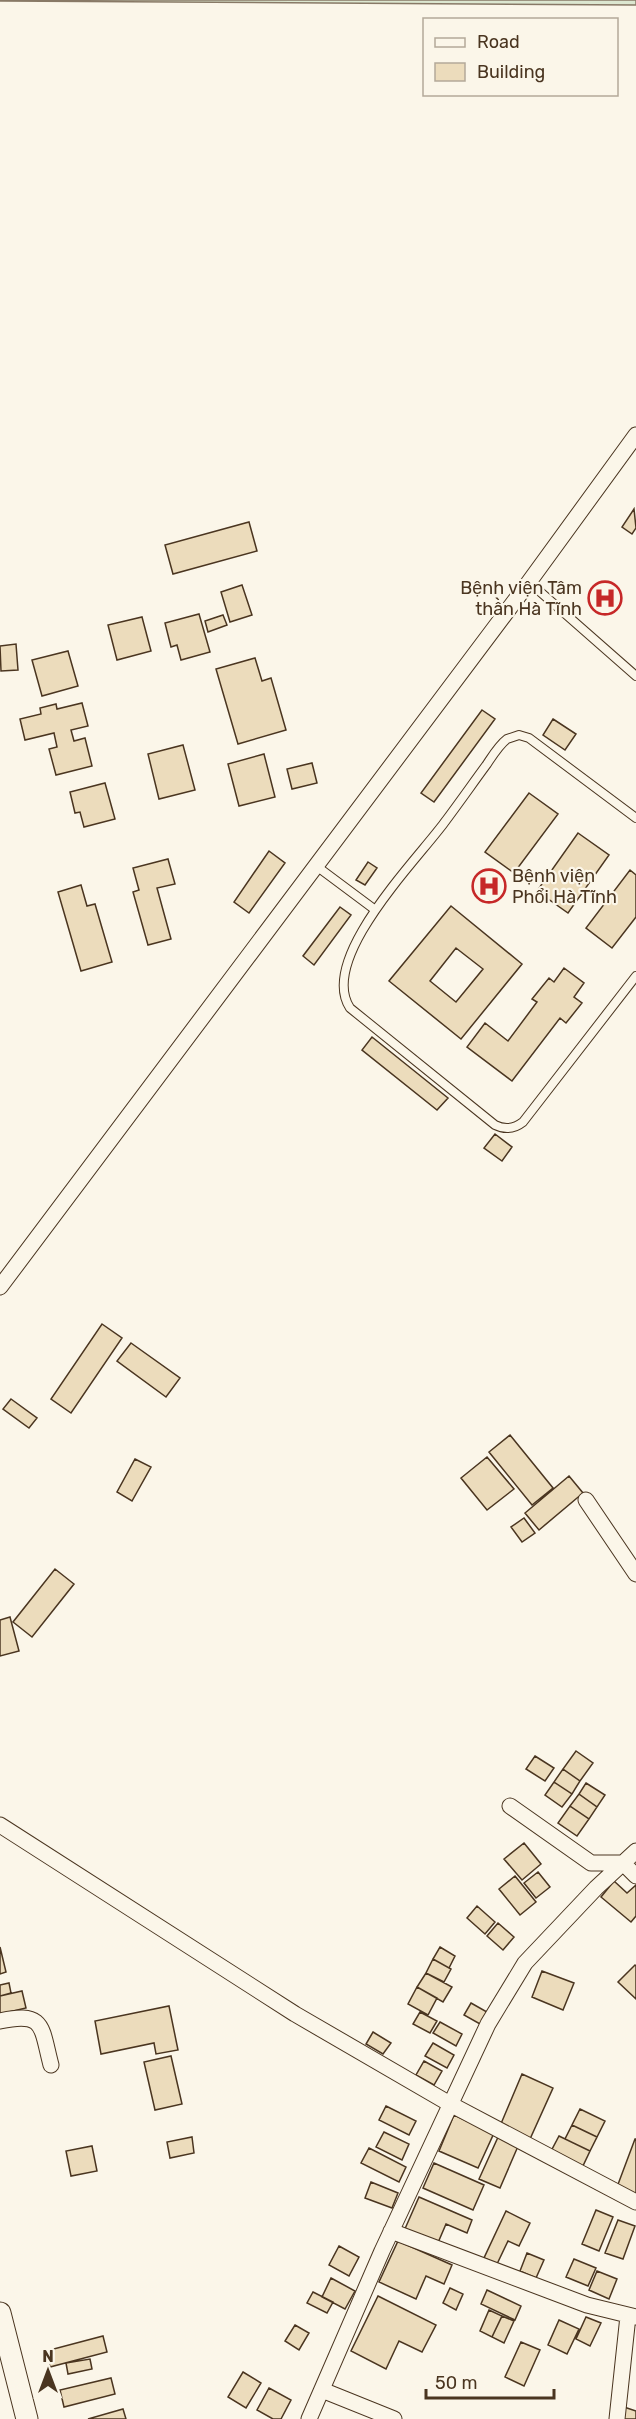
<svg xmlns="http://www.w3.org/2000/svg" width="636" height="2419" font-family="Rubik,sans-serif">
  <style>
    .green { fill: #dce7d0; stroke: #887966; stroke-width: 1.5 }
    .building { fill: #ecdcbc; stroke: #4a3520; stroke-width: 1.5; fill-rule: evenodd }
    .lines { fill: none; stroke-linecap: round; stroke-linejoin: round }
    .service-casing { stroke: #4a3520; stroke-width: 10 }
    .minor-casing { stroke: #4a3520; stroke-width: 17 }
    .secondary-casing { stroke: #4a3520; stroke-width: 23 }
    .service { stroke: #fbf6e9; stroke-width: 8 }
    .minor { stroke: #fbf6e9; stroke-width: 15 }
    .secondary { stroke: #fbf6e9; stroke-width: 21 }
    .labels { text-anchor: middle; dominant-baseline: central; stroke-width: 4.5; stroke-linejoin: round; paint-order: stroke }
    .poi-label { font-size: 18px; fill: #4a3520; stroke: #fbf6e9; text-anchor: end }
  </style>
  <rect width="100%" height="100%" fill="#fbf6e9"/>
  <!-- green -->
  <path class="green" d="M0,0H636V5L0,1Z"/>
  <!-- building -->
  <path class="building" d="M634,509L636,528L632,534L622,527Z
    M249,522L257,551L173,574L165,545Z
    M242,585L252,615L230,622L221,592Z
    M199,614L210,652L181,660L177,645L171,647L165,623Z
    M223,615L227,625L208,632L205,621Z
    M142,617L151,651L117,660L108,625Z
    M16,644L18,670L1,671L0,646Z
    M68,651L78,686L42,696L32,660Z
    M255,658L262,681L271,678L286,730L238,744L216,669Z
    M82,703L88,726L71,730L74,741L85,738L92,766L56,775L49,749L57,747L54,733L25,740L20,719L41,714L40,708L56,704L57,709Z
    M482,710L495,719L434,802L421,793Z
    M553,719L576,734L565,750L543,735Z
    M183,745L195,790L159,799L148,754Z
    M264,754L275,797L239,806L228,764Z
    M312,763L317,783L292,789L287,769Z
    M105,783L115,819L84,827L80,812L75,813L70,792Z
    M529,793L558,814L514,873L485,852Z
    M578,833L609,855L568,913L537,891Z
    M269,851L285,863L249,913L234,902Z
    M168,859L175,884L157,888L171,939L148,945L133,892L139,890L133,868Z
    M368,862L377,868L365,885L356,880Z
    M630,870L636,875V917L612,948L586,928Z
    M81,885L87,906L95,904L112,962L81,971L58,892Z
    M451,906L522,964L461,1039L389,981ZM456,948L483,969L456,1002L430,981Z
    M340,907L351,915L314,965L303,956Z
    M564,968L584,983L574,997L582,1003L566,1023L560,1018L512,1081L467,1047L485,1023L508,1041L537,1002L532,999L549,978L554,982Z
    M372,1037L448,1098L437,1110L362,1050Z
    M495,1134L512,1147L502,1161L484,1148Z
    M102,1324L122,1338L71,1413L51,1399Z
    M131,1343L180,1378L166,1397L117,1361Z
    M11,1399L37,1418L29,1428L3,1409Z
    M510,1435L553,1488L532,1505L489,1452Z
    M487,1457L514,1489L487,1510L461,1478Z
    M135,1459L151,1467L132,1501L117,1492Z
    M569,1476L583,1493L539,1530L525,1513Z
    M524,1518L535,1533L522,1542L511,1527Z
    M55,1569L74,1584L32,1637L13,1622Z
    M10,1617L19,1651L0,1656V1620Z
    M576,1751L593,1763L580,1781L563,1769Z
    M535,1756L554,1768L545,1781L526,1769Z
    M563,1769L580,1781L572,1794L554,1782Z
    M554,1782L572,1794L562,1807L545,1795Z
    M586,1783L605,1795L597,1807L579,1794Z
    M579,1794L597,1807L589,1819L570,1806Z
    M570,1806L589,1819L577,1836L558,1823Z
    M524,1843L541,1864L522,1880L504,1859Z
    M538,1872L550,1887L536,1898L524,1883Z
    M515,1876L536,1902L520,1915L499,1889Z
    M614,1881L627,1893L636,1885V1916L631,1922L601,1897Z
    M477,1906L495,1922L485,1934L467,1918Z
    M498,1923L514,1937L503,1950L487,1936Z
    M0,1947L6,1972L0,1974Z
    M440,1947L455,1956L449,1968L433,1959Z
    M433,1959L451,1969L444,1982L426,1973Z
    M635,1965L636,1966V1999L618,1982Z
    M542,1971L574,1983L563,2010L532,1997Z
    M426,1973L452,1987L443,2002L417,1987Z
    M9,1983L11,1993L0,1996V1985Z
    M417,1987L437,1998L428,2015L408,2004Z
    M22,1991L26,2008L0,2014V1996Z
    M471,2003L487,2012L480,2024L464,2015Z
    M169,2006L178,2050L156,2054L154,2043L101,2054L95,2021Z
    M420,2012L437,2021L430,2033L413,2024Z
    M440,2022L462,2034L456,2046L433,2033Z
    M373,2032L391,2043L383,2054L366,2044Z
    M433,2043L454,2055L447,2068L425,2056Z
    M171,2056L182,2104L155,2110L144,2062Z
    M424,2061L442,2071L434,2085L416,2075Z
    M522,2074L553,2088L530,2139L500,2126Z
    M386,2106L416,2121L409,2135L379,2120Z
    M580,2109L605,2121L597,2137L572,2125Z
    M454,2115L494,2133L478,2168L439,2151Z
    M572,2125L597,2137L590,2151L565,2139Z
    M384,2132L409,2144L402,2160L376,2147Z
    M499,2135L519,2144L500,2188L479,2179Z
    M559,2136L590,2151L581,2170L549,2155Z
    M192,2137L194,2153L170,2158L167,2142Z
    M635,2139H636V2195L617,2187Z
    M92,2146L97,2171L71,2176L66,2151Z
    M369,2148L406,2167L399,2182L361,2163Z
    M434,2163L484,2185L473,2210L423,2188Z
    M371,2182L398,2193L392,2208L365,2198Z
    M419,2197L472,2220L467,2233L446,2224L437,2245L404,2231Z
    M596,2210L613,2217L599,2251L582,2244Z
    M506,2211L530,2223L519,2246L508,2241L497,2264L484,2258Z
    M618,2220L635,2226L623,2259L605,2253Z
    M398,2241L452,2265L444,2284L426,2276L416,2299L379,2282Z
    M339,2246L359,2257L349,2276L329,2265Z
    M527,2253L544,2260L536,2278L520,2271Z
    M574,2259L596,2268L588,2286L566,2277Z
    M597,2271L617,2279L609,2299L589,2290Z
    M331,2278L355,2291L345,2309L322,2297Z
    M450,2288L463,2294L456,2310L443,2303Z
    M487,2290L521,2306L515,2320L481,2304Z
    M313,2292L333,2302L327,2313L307,2303Z
    M378,2296L436,2325L422,2352L399,2341L386,2369L351,2351Z
    M489,2310L502,2316L492,2337L480,2331Z
    M502,2316L514,2321L504,2343L492,2337Z
    M586,2317L601,2323L590,2346L576,2339Z
    M559,2320L579,2329L567,2354L548,2345Z
    M295,2325L309,2333L299,2350L285,2341Z
    M103,2336L107,2352L50,2367L46,2351Z
    M521,2342L540,2350L524,2386L505,2377Z
    M90,2359L92,2369L68,2374L66,2363Z
    M243,2372L261,2383L246,2408L228,2397Z
    M111,2378L115,2394L64,2407L60,2390Z
    M269,2388L291,2400L281,2419H273L257,2410Z
    M624,2407L636,2411V2419H620Z
    M123,2409L126,2419H88Z"/>
  <g class="lines">
    <!-- service casing -->
    <g class="service-casing">
      <path id="service" d="M529,582L636,676
        M636,818L529,738L519,735L507,739C499,745 493,755 487,764C473,783 459,803 444,823C416,861 318,959 350,1008L495,1125C505,1130 514,1129 523,1122L636,976
        M315,865L374,909"/>
    </g>
    <!-- minor casing -->
    <g class="minor-casing">
      <path id="minor" d="M0,1287L529,582L636,435
        M586,1500L636,1574
        M510,1806L591,1863H623L636,1876
        M0,1825L295,2014L450,2104L636,2202
        M0,2021C45,2011 41,2027 51,2065
        M391,2231L587,2305L636,2317
        M322,2390L394,2419
        M309,2419L382,2251L488,2024L525,1963L596,1888L636,1851
        M617,2419L628,2316"/>
    </g>
    <!-- secondary casing -->
    <g class="secondary-casing">
      <path id="secondary" d="M0,2313L27,2419"/>
    </g>
    <!-- service -->
    <use href="#service" class="service"/>
    <!-- minor -->
    <use href="#minor" class="minor"/>
    <!-- secondary -->
    <use href="#secondary" class="secondary"/>
  </g>
  <!-- icons -->
  <defs>
    <g id="hospital-ring" transform="scale(1.725)"><circle r="9.5" fill="#fbf6e9" stroke="#c62828" stroke-width="1.5"/><path d="M-5-5h3v3.5h4V-5h3V5h-3V1.5h-4V5h-3Z" fill="#c62828"/></g>
  </defs>
  <g fill-rule="evenodd">
    <use href="#hospital-ring" x="605" y="598"/>
    <use href="#hospital-ring" x="489" y="886"/>
  </g>
  <g class="labels">
    <!-- poi labels -->
    <g class="poi-label">
      <text x="582" y="588">Bệnh viện Tâm<tspan x="582" dy="21">thần Hà Tĩnh</tspan></text>
      <text x="512" y="876" text-anchor="start">Bệnh viện<tspan x="512" dy="21">Phổi Hà Tĩnh</tspan></text>
    </g>
  </g>
  <!-- legend -->
  <rect x="423" y="18" width="195" height="78" fill="#fbf6e9" stroke="#b4a999" stroke-width="1.5"/>
  <rect x="435" y="38" width="30" height="9" fill="#fbf6e9" stroke="#b4a999" stroke-width="1.5"/>
  <text x="477" y="48" font-size="18" fill="#4a3520">Road</text>
  <rect x="435" y="63" width="30" height="18" fill="#ecdcbc" stroke="#b4a999" stroke-width="1.5"/>
  <text x="477" y="78" font-size="18" fill="#4a3520">Building</text>
  <!-- north arrow -->
  <g transform="translate(48 2371)" stroke="#fbf6e9" stroke-width="4.5" paint-order="stroke">
  <path d="M0-4.5L10 22L0 15L-10 22Z" fill="#4a3520"/>
  <text y="-9" font-size="16" font-weight="bold" text-anchor="middle" fill="#4a3520">N</text>
  </g>
  <!-- scale -->
  <path d="M426 2389v9h128v-9" fill="none" stroke="#4a3520" stroke-width="3"/>
  <text x="435" y="2389" font-size="18" fill="#4a3520" stroke="#fbf6e9" stroke-width="4.5" paint-order="stroke">50 m</text>
</svg>
